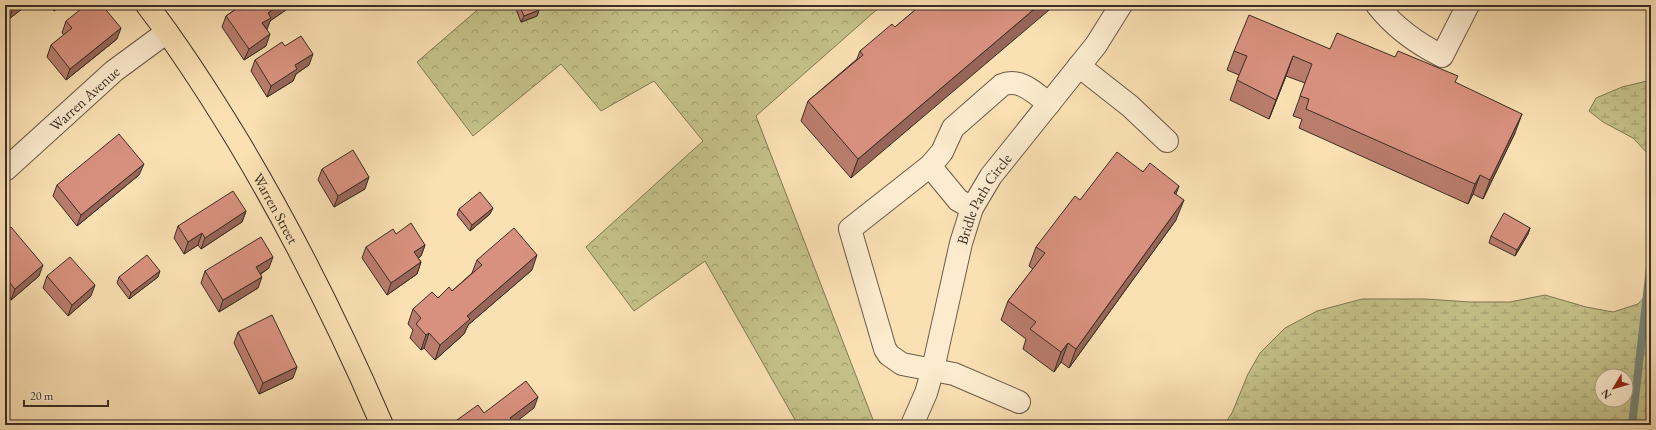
<svg xmlns="http://www.w3.org/2000/svg" width="1656" height="430" font-family="'EB Garamond',serif">
  <style>
    .forest { fill: url(#forest-crowns); stroke: #7f7856 }
    .wetland { fill: url(#wetland-marsh); stroke: #7f7856; fill-rule: evenodd }
    .lines { fill: none; stroke-linecap: round; stroke-linejoin: round }
    .stream { stroke: #768477; stroke-width: 8 }
    .minor-casing { stroke: #6a5a48; stroke-width: 24 }
    .major-casing { stroke: #3a2e24; stroke-width: 24 }
    .minor { stroke: #fcebce; stroke-width: 22 }
    .major { stroke: #fae0b3; stroke-width: 22 }
    .wall { fill: #ba7d6d; stroke: #3a2e24 }
    .shaded-wall { fill: #976659; stroke: #3a2e24 }
    .building { fill: #d8917f; stroke: #3a2e24 }
    .labels { text-anchor: middle; dominant-baseline: central; stroke-width: 3; stroke-linejoin: round; paint-order: stroke }
    .street-label { font-size: 15px; fill: #3a2e24; stroke: #fcebce }
  </style>
  <defs>
    <pattern id="forest-crowns" width="20" height="18" patternUnits="userSpaceOnUse"><rect width="20" height="18" fill="#c4c188"/><path d="M2 6a3 3 0 1 1 6 0M12 15a3 3 0 1 1 6 0" fill="none" stroke="#a09d6f"/></pattern>
    <pattern id="wetland-marsh" width="20" height="14" patternUnits="userSpaceOnUse"><rect width="20" height="14" fill="#c4c188"/><path d="M1 5h8M5 5V1M11 12h8M15 12V8" fill="none" stroke="#a09d6f"/></pattern>
  </defs>
  <rect width="100%" height="100%" fill="#fae0b3"/>
  <filter id="stains"><feTurbulence type="fractalNoise" baseFrequency=".005" numOctaves="4"/><feColorMatrix values="0 0 0 0 .2 0 0 0 0 .09 0 0 0 0 .02 0 0 0 .5 -.17"/></filter>
  <radialGradient id="worn" r=".72"><stop offset=".6" stop-color="#630" stop-opacity="0"/><stop offset="1" stop-color="#630" stop-opacity=".3"/></radialGradient>
  <!-- forest -->
  <path class="forest" d="M483,5H882L756,116L875,425H798L705,261L634,311L586,247L703,141L654,81L601,111L561,64L473,136L417,62Z"/>
  <!-- wetland -->
  <path class="wetland" d="M1651,80V157L1633,138L1603,122L1589,111L1596,98L1622,87Z
    M1651,290V425H1224L1232,413L1248,374L1260,353L1285,328L1317,311L1362,299H1425L1470,302H1510L1545,295L1586,307L1613,312L1638,304ZM1602,376H1626V400H1602Z"/>
  <g class="lines">
    <!-- stream -->
    <path class="stream" d="M1632,425L1651,259"/>
    <!-- minor casing -->
    <g class="minor-casing">
      <g id="minor">
        <path d="M1377,5C1395,28 1416,43 1442,56L1468,5"/>
        <path d="M1079,66L1130,106L1167,141"/>
        <path d="M930,166L958,200L972,208"/>
        <path id="s1" d="M5,170L114,71L167,32"/>
        <path d="M1019,402L954,374L902,364L889,355L885,349L850,229L930,166L942,152L953,128L1002,85C1020,77 1036,94 1049,104"/>
        <path id="s2" d="M912,425L926,393L933,369L961,243L972,208L991,176L1096,45L1121,5"/>
      </g>
    </g>
    <!-- major casing -->
    <g class="major-casing">
      <g id="major">
        <path id="s3" d="M147,5C180,48 210,95 238,141C293,233 340,327 382,425"/>
      </g>
    </g>
    <!-- minor -->
    <use href="#minor" class="minor"/>
    <!-- major -->
    <use href="#major" class="major"/>
  </g>
  <!-- wall -->
  <path class="wall" d="M5,5H27L9,19L5,14Z
    M49,5H62L54,11Z
    M242,5H293L270,21L267,29L266,46L244,60L222,27L226,16Z
    M515,5H537L539,10L537,16L521,22L515,6Z
    M921,5L851,178L801,121L808,101L857,59L860,51L895,27Z
    M66,21L117,39L66,80L47,57L51,45L64,35L62,33Z
    M285,46L309,65L296,74L293,81L267,97L251,71L255,60Z
    M1330,49L1455,82L1515,133L1483,199L1473,194L1468,204L1299,128L1302,119L1293,116L1305,83L1286,76L1269,119L1230,100L1239,75L1227,70L1234,51Z
    M322,169L365,189L334,207L318,180Z
    M1143,172L1176,195V220L1069,368L1061,362L1054,372L1023,349L1026,339L1001,320L1008,301L1033,269L1029,266L1036,247L1080,200Z
    M139,175L77,226L53,196L57,185Z
    M459,209L490,214L470,231L457,215Z
    M246,211L242,222L201,249L198,245L184,254L174,238L178,226Z
    M1530,228L1528,234L1515,256L1489,243L1491,236Z
    M5,232L39,276L11,300L5,293Z
    M396,234L425,245L421,256L418,258L421,262L417,274L387,295L362,258L366,247Z
    M477,260L532,270L468,325L464,334L435,360L424,348L421,350L410,338L413,330L408,324L413,309L452,291L472,273Z
    M269,268L261,274L258,288L219,312L201,283L205,271Z
    M47,276L91,296L68,316L43,288Z
    M119,277H158L129,299L117,283Z
    M238,332L293,378L259,394L234,343Z"/>
  <!-- shaded-wall -->
  <path class="shaded-wall" d="M17,5H27L9,19L13,8Z
    M56,5H62L54,11Z
    M280,5H293L270,21L267,29L262,23L268,13Z
    M1039,5H1055L851,178L858,159Z
    M539,10L537,16L521,22L524,16Z
    M121,28L117,39L66,80L70,69Z
    M270,34L266,46L244,60L249,49Z
    M313,54L309,65L296,74L293,81L267,97L271,86L295,65Z
    M1293,56L1286,76L1269,119L1276,100Z
    M1522,114L1515,133L1483,199L1490,180Z
    M144,164L139,175L77,226L81,215Z
    M1480,175L1473,194L1468,204L1475,184Z
    M369,177L365,189L334,207L338,196Z
    M1179,186L1172,205L1174,193Z
    M1184,200L1176,220L1069,368L1076,349Z
    M493,208L490,214L470,231L472,225Z
    M246,211L242,222L201,249L205,238Z
    M1530,228L1528,234L1515,256L1517,250Z
    M202,233L198,245L184,254L188,242Z
    M425,245L421,256L410,264L414,252Z
    M537,255L532,270L468,325L464,334L435,360L440,345L467,316Z
    M273,257L269,268L252,279L256,267Z
    M421,262L417,274L387,295L391,283Z
    M43,265L39,276L11,300L15,289Z
    M160,271L158,277L129,299L131,293Z
    M262,277L258,288L219,312L223,300Z
    M95,285L91,296L68,316L72,305Z
    M429,333L424,348L421,350L426,335Z
    M1068,343L1061,362L1054,372L1061,352Z
    M297,367L293,378L259,394L263,383Z
    M538,397L534,408L512,425H507L510,418Z"/>
  <!-- building -->
  <path class="building" d="M11,5H17L13,8Z
    M86,5H102L121,28L70,69L51,45L72,28L66,21Z
    M242,5H280L268,13L271,18L262,23L270,34L249,49L226,16Z
    M519,5H537L539,10L524,16Z
    M921,5H1039L858,159L808,101L863,55L860,51L892,24L895,27Z
    M1249,15L1330,49L1337,33L1395,57L1398,51L1458,76L1455,82L1522,114L1490,180L1480,175L1475,184L1306,109L1309,99L1300,96L1312,64L1293,56L1276,100L1237,80L1247,56L1234,51Z
    M301,36L313,54L295,65L297,69L271,86L255,60L282,42L285,46Z
    M119,134L144,164L81,215L57,185Z
    M353,150L369,177L338,196L322,169Z
    M1117,152L1143,172L1150,163L1179,186L1174,193L1184,200L1076,349L1068,343L1061,352L1030,329L1036,322L1008,301L1045,253L1036,247L1075,196L1080,200Z
    M233,191L246,211L205,238L202,233L188,242L178,226Z
    M480,192L493,208L472,225L459,209Z
    M1504,213L1530,228L1517,250L1491,236Z
    M411,223L425,245L414,252L421,262L391,283L366,247L393,229L396,234Z
    M11,227L43,265L15,289L5,277V232Z
    M514,228L537,255L467,316L470,319L440,345L429,333L426,335L416,324L421,318L413,309L432,292L438,298L449,287L452,291L482,265L477,260Z
    M261,237L273,257L256,267L262,277L223,300L205,271Z
    M147,255L160,271L131,293L119,277Z
    M70,257L95,285L72,305L47,276Z
    M272,315L297,367L263,383L238,332Z
    M526,381L538,397L510,418L513,422L509,425H450L478,405L484,413Z"/>
  <g class="labels">
    <!-- street labels -->
    <g class="street-label">
      <text stroke="none"><textPath href="#s1" startOffset="107">Warren Avenue</textPath></text>
      <text stroke="none"><textPath href="#s2" startOffset="239">Bridle Path Circle</textPath></text>
      <text stroke="none"><textPath href="#s3" startOffset="241">Warren Street</textPath></text>
    </g>
  </g>
  <!-- margin -->
  <rect width="1656" height="430" fill="none" stroke="#fae0b3" stroke-width="20"/>
  <rect x="6" y="6" width="1644" height="418" fill="none" stroke="#3a2e24" stroke-width="2"/>
  <rect x="10" y="10" width="1636" height="410" fill="none" stroke="#3a2e24"/>
  <!-- north arrow -->
  <g transform="translate(1614 388) rotate(232)"><circle r="19" fill="#fcebce" stroke="#ae9f8a"/>
  <path d="M0-3L7 15L0 10L-7 15Z" fill="#8f2418"/>
  <text y="-6" font-size="11" font-weight="bold" text-anchor="middle" fill="#3a2e24">N</text>
  </g>
  <!-- scale -->
  <path d="M24 400v6h84v-6" fill="none" stroke="#3a2e24" stroke-width="2"/>
  <text x="30" y="400" font-size="12" fill="#3a2e24" stroke="#fcebce" stroke-width="3" paint-order="stroke">20 m</text>
  <rect width="100%" height="100%" filter="url(#stains)"/>
  <rect width="100%" height="100%" fill="url(#worn)"/>
</svg>
